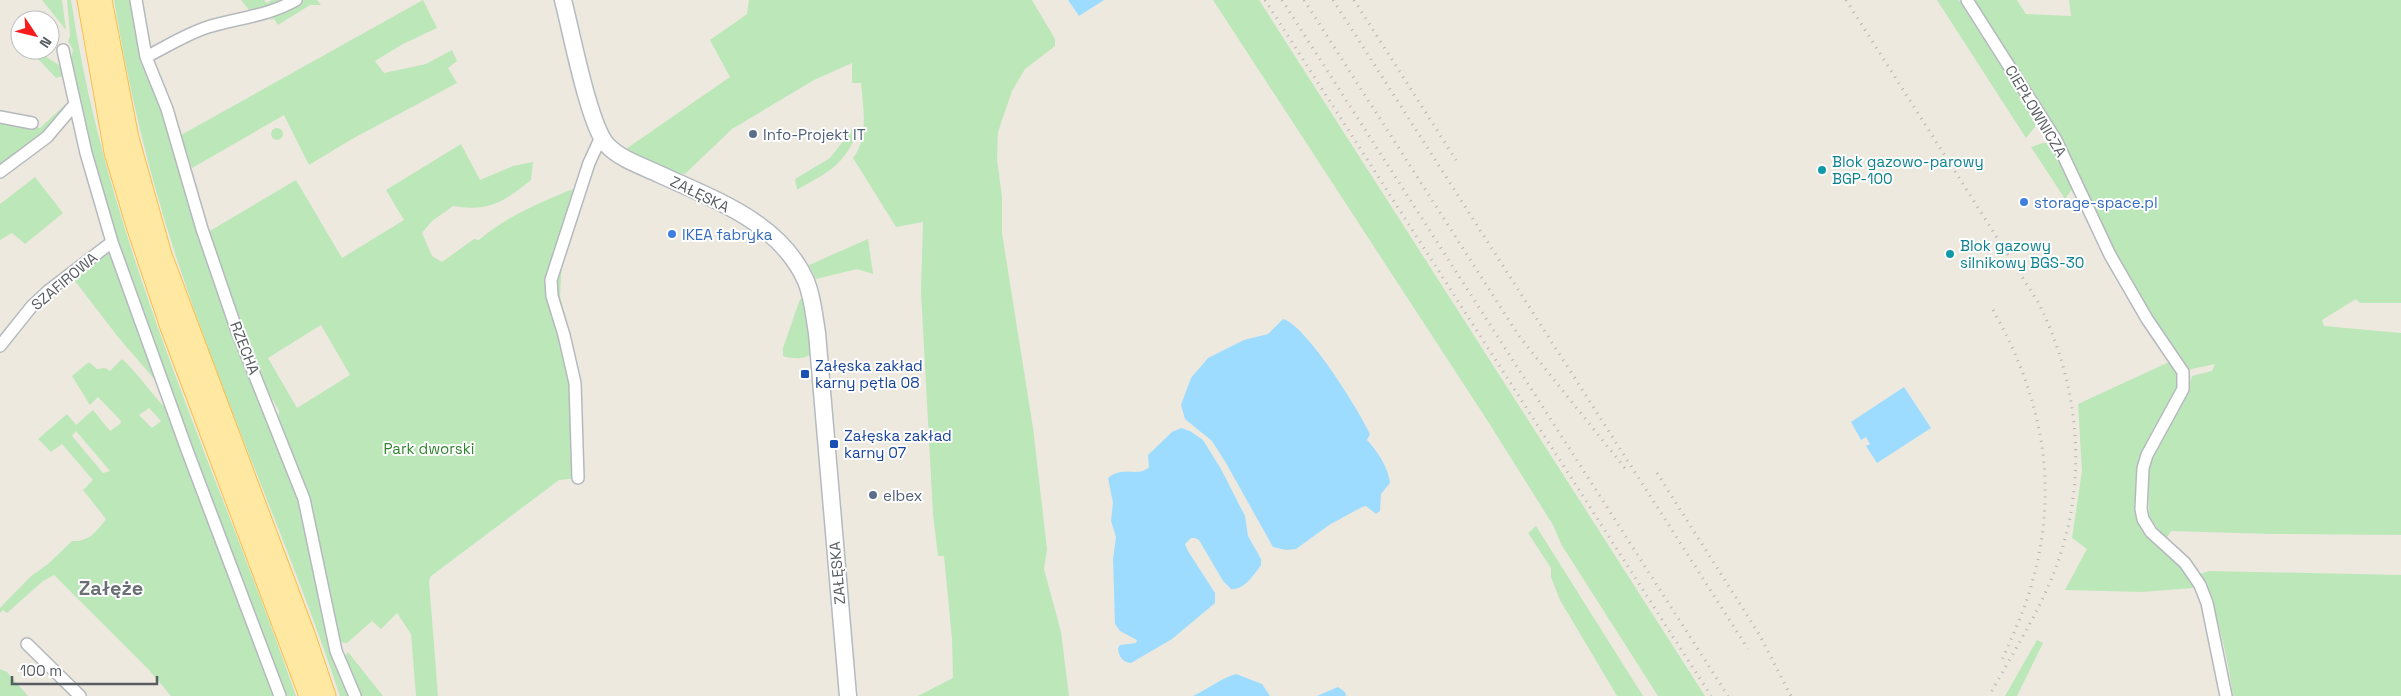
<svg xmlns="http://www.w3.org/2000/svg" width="2401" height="696" font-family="'Space Grotesk',sans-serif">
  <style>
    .green { fill: #bce7b9; fill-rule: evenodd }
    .water { fill: #9ddcff }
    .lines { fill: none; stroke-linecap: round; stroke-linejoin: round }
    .street-casing { stroke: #b5b9be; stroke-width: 14 }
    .secondary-casing { stroke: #b5bac0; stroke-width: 19 }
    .primary-casing { stroke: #fcbd49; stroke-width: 21 }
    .street { stroke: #fff; stroke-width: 11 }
    .secondary { stroke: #fff; stroke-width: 16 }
    .primary { stroke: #ffe9a2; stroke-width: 19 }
    .rail { stroke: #b2b3b3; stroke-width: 3; stroke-dasharray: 1 6; stroke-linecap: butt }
    .service-dot { fill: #5c6f8a; stroke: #fff; stroke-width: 2 }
    .culture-dot { fill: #0f9aa8; stroke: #fff; stroke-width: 2 }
    .shop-dot { fill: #3f7fe0; stroke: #fff; stroke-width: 2 }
    .transit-dot { fill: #1a4fb4; stroke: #fff; stroke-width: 2 }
    .labels { text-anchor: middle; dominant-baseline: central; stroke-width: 4; stroke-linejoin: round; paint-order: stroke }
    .street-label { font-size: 15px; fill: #585d62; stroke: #fff }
    .service-label { font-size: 15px; fill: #4e5e75; stroke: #fff; text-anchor: start }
    .culture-label { font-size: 15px; fill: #0d838f; stroke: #fff; text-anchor: start }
    .shop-label { font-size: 15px; fill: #366cbe; stroke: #fff; text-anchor: start }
    .transit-label { font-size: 15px; fill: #164399; stroke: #fff; text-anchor: start }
    .park-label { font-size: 15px; fill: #2f852e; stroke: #fff }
    .district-label { font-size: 20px; font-weight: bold; fill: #696f74; stroke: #fff }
  </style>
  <rect width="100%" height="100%" fill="#ede9df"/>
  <!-- green -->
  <path class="green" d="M42,0H62L66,30Z
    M67,0H71C107,243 216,466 296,696H286L270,657L136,299L99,185L70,64L73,50L68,41L70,35Z
    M114,0H130L140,61L168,127L198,235L301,507L327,636L348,696H340C294,557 233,424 186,286C153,191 130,98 114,0Z
    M241,0H264L267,3L272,0H287L272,8L249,10Z
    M304,0H317L321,5H310L278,25L274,19L269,20Z
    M423,0L437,28L403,44L375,61L384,73L426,64L452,50L457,61L448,68L457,83L352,139L309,165L284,115L192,168L181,135Z
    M749,0H1032L1055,39V46L1025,69L1012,91L998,132L997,159L1002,197V233L1033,428L1047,549L1044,569L1061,632L1069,696H918L953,678L952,639L944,556H938L933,514L921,292L923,222L896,227L853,158C869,138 863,107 861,83H852V63L814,80L732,129L685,174L674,172L623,151L730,77L710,40L747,14Z
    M1213,0H1259L1705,696H1658L1561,544L1553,525L1489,423Z
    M1937,0H1959L2035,119V127L2026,138Z
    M1973,0H2017L2026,14L2071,16L2069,0H2401V303H2360L2356,299L2322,320L2324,326L2401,333V535L2272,534L2171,531L2166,539L2149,517L2148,464L2185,398L2192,376L2212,371L2215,364L2187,370L2126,275L2076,173L2062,138Z
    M42,54L59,65L63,76L56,78L38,59Z
    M69,101L70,107L46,133L0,167V121L40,128Z
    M271 134a6 6 0 1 1 12 0a6 6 0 1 1-12 0Z
    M853,128L858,131C843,167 829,171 797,190L795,179L830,158Z
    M2043,143H2050L2073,188L2065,199L2031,147Z
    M461,144L480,180L513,166L533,162L531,180C504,202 488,212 453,206L432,221L422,233L432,256L442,262L474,239L479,240C505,217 541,202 573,189L557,246L552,255L562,259L560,296L577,364L581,478L559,480L431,576L429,581L438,696H416L411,634L397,613L381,629L372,621L347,643L341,642L338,638L310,500L278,421L279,411L264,385L208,232L296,180L342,258L404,220L386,190ZM321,325L350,375L297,408L268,358Z
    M35,177L63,213L25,244L12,233L0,240V204Z
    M868,239L873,274L857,269L816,279L809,265Z
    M109,252L114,260L156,381L118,337L72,277Z
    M800,299H805L812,353C805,360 792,359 783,356V348Z
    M122,359C139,374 150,393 166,408L276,696H171L149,670L54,575L43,581L7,613L3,610L0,613V608L31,576L48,564L72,541C89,542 96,532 106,519L83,490L93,480L62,444L51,452L38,439L67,414L76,425L93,410L110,431L120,424L121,421L98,397L90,405L72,376L89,362L97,369L105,368L110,371ZM149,408L161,421L152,428L139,415ZM76,431L110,471L103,473L72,436Z
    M2169,362L2181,381L2142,452L2137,470L2135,507L2185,571L2193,588L2142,592L2065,590L2087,549L2072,538L2082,471L2078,404Z
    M1536,526L1643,696H1617L1560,600L1551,577V568L1528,533Z
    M2209,571L2401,575V696H2233C2227,654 2218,613 2200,574Z
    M2037,640L2043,643L2017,696H2005Z
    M348,652L383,696H360C355,685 339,662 348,652Z
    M0,669L7,672L28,696H0Z"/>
  <!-- water -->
  <path class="water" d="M1068,0H1104L1079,16Z
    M1283,319C1306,325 1359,410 1370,434L1367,440C1378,452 1388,467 1390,483L1381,494L1380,511L1376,514L1366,506L1362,507L1329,525L1296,549L1286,550L1273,547L1226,463L1212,441L1185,419L1181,405L1191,378L1208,358L1244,340L1268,334Z
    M1904,387L1931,428L1877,463L1866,446L1870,444L1866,437L1861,440L1851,422Z
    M1181,428L1190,431L1203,440L1221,469L1245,516L1248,536L1261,559V565C1254,575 1244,590 1231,589L1223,581L1199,540L1195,538H1191L1185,544L1188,551L1215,593V603L1172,639L1131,663C1122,662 1119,657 1118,648L1120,645L1136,643L1137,640L1120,631L1115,624L1113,559L1116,537L1111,521L1113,503L1108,478C1122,465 1139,478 1149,467L1148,455L1172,432Z
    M1236,674L1262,684L1270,696H1193C1208,689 1220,679 1236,674Z
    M1338,687L1345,692L1346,696H1317Z"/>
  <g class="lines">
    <!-- street casing -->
    <g class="street-casing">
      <path id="street" d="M136,0L146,57L167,109L202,229L237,331L304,499L336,651L355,696
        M1967,0L2056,140L2110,255L2147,319L2183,372V389L2147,455L2143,468L2141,509L2143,519L2151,532L2185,563L2200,585L2207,603L2226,696
        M63,50L86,153L112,242L187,450L280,696
        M146,57C166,47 186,34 208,27C238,18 268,16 296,0
        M0,117L32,123
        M0,172L47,137L75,104
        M0,346L32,306L48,291L112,242
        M578,478L575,383L564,335L552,296L551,280L589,163L601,137
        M27,644L80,696"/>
    </g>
    <!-- secondary casing -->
    <g class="secondary-casing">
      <path id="secondary" d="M563,0C571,30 589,126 607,145C620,159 642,166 659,174C715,200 780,222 806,281C813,298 814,316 817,333L848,696"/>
    </g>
    <!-- primary casing -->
    <g class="primary-casing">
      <path id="primary" d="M87,0L114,152L136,226L170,327L309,696
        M102,0L129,138L162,255L305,634L326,696"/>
    </g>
    <!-- street -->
    <use href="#street" class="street"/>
    <!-- secondary -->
    <use href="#secondary" class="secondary"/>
    <!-- primary -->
    <use href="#primary" class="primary"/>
    <!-- rail -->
    <path class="rail" d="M1265,0L1711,696
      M1282,0L1728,696
      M1304,0L1519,336L1628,472
      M1333,0L1748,649
      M1354,0L1456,160
      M1846,0L2038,302C2081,387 2089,486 2053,575C2036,617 2011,656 1989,696
      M1993,310C2042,397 2060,485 2032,583C2025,609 2013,635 2002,660
      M1657,473L1759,634L1791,696"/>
  </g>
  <!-- markers -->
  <g class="service-dot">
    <circle cx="753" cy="134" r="5"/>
    <circle cx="873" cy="495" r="5"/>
  </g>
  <g class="culture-dot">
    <circle cx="1822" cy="170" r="5"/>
    <circle cx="1950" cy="254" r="5"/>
  </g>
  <g class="shop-dot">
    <circle cx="2024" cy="202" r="5"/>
    <circle cx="672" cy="234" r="5"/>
  </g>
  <g class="transit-dot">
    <rect x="800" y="369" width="10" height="10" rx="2.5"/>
    <rect x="829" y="439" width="10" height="10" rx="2.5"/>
  </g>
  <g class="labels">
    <!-- street labels -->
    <g class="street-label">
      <text transform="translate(2036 111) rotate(59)">CIEPŁOWNICZA</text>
      <text transform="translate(700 194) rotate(26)">ZAŁĘSKA</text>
      <text transform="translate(64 281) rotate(-40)">SZAFIROWA</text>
      <text transform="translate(245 348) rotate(69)">RZECHA</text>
      <text transform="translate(837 573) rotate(-95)">ZAŁĘSKA</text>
    </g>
    <!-- service labels -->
    <g class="service-label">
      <text x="763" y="134">Info-Projekt IT</text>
      <text x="883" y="495">elbex</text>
    </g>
    <!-- culture labels -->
    <g class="culture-label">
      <text x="1832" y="161">Blok gazowo-parowy<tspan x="1832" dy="17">BGP-100</tspan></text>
      <text x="1960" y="245">Blok gazowy<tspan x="1960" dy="17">silnikowy BGS-30</tspan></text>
    </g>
    <!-- shop labels -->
    <g class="shop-label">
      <text x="2034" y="202">storage-space.pl</text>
      <text x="682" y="234">IKEA fabryka</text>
    </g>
    <!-- transit labels -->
    <g class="transit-label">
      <text x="815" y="365">Załęska zakład<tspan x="815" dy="17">karny pętla 08</tspan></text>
      <text x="844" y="435">Załęska zakład<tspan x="844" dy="17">karny 07</tspan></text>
    </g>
    <!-- park labels -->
    <g class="park-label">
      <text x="429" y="448">Park dworski</text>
    </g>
    <!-- district labels -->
    <g class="district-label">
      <text x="111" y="588">Załęże</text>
    </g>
  </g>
  <!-- north arrow -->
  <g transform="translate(35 35) rotate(125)"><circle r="24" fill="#ffffff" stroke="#bcbec0"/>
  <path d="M0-4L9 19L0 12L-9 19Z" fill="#f71d1c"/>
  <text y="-8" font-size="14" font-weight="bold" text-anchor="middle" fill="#585d62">N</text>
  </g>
  <!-- scale -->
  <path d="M12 676v8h145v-8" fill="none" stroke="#585d62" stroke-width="2.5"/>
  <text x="20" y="676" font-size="15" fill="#585d62" stroke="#ffffff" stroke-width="4" paint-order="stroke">100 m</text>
</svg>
